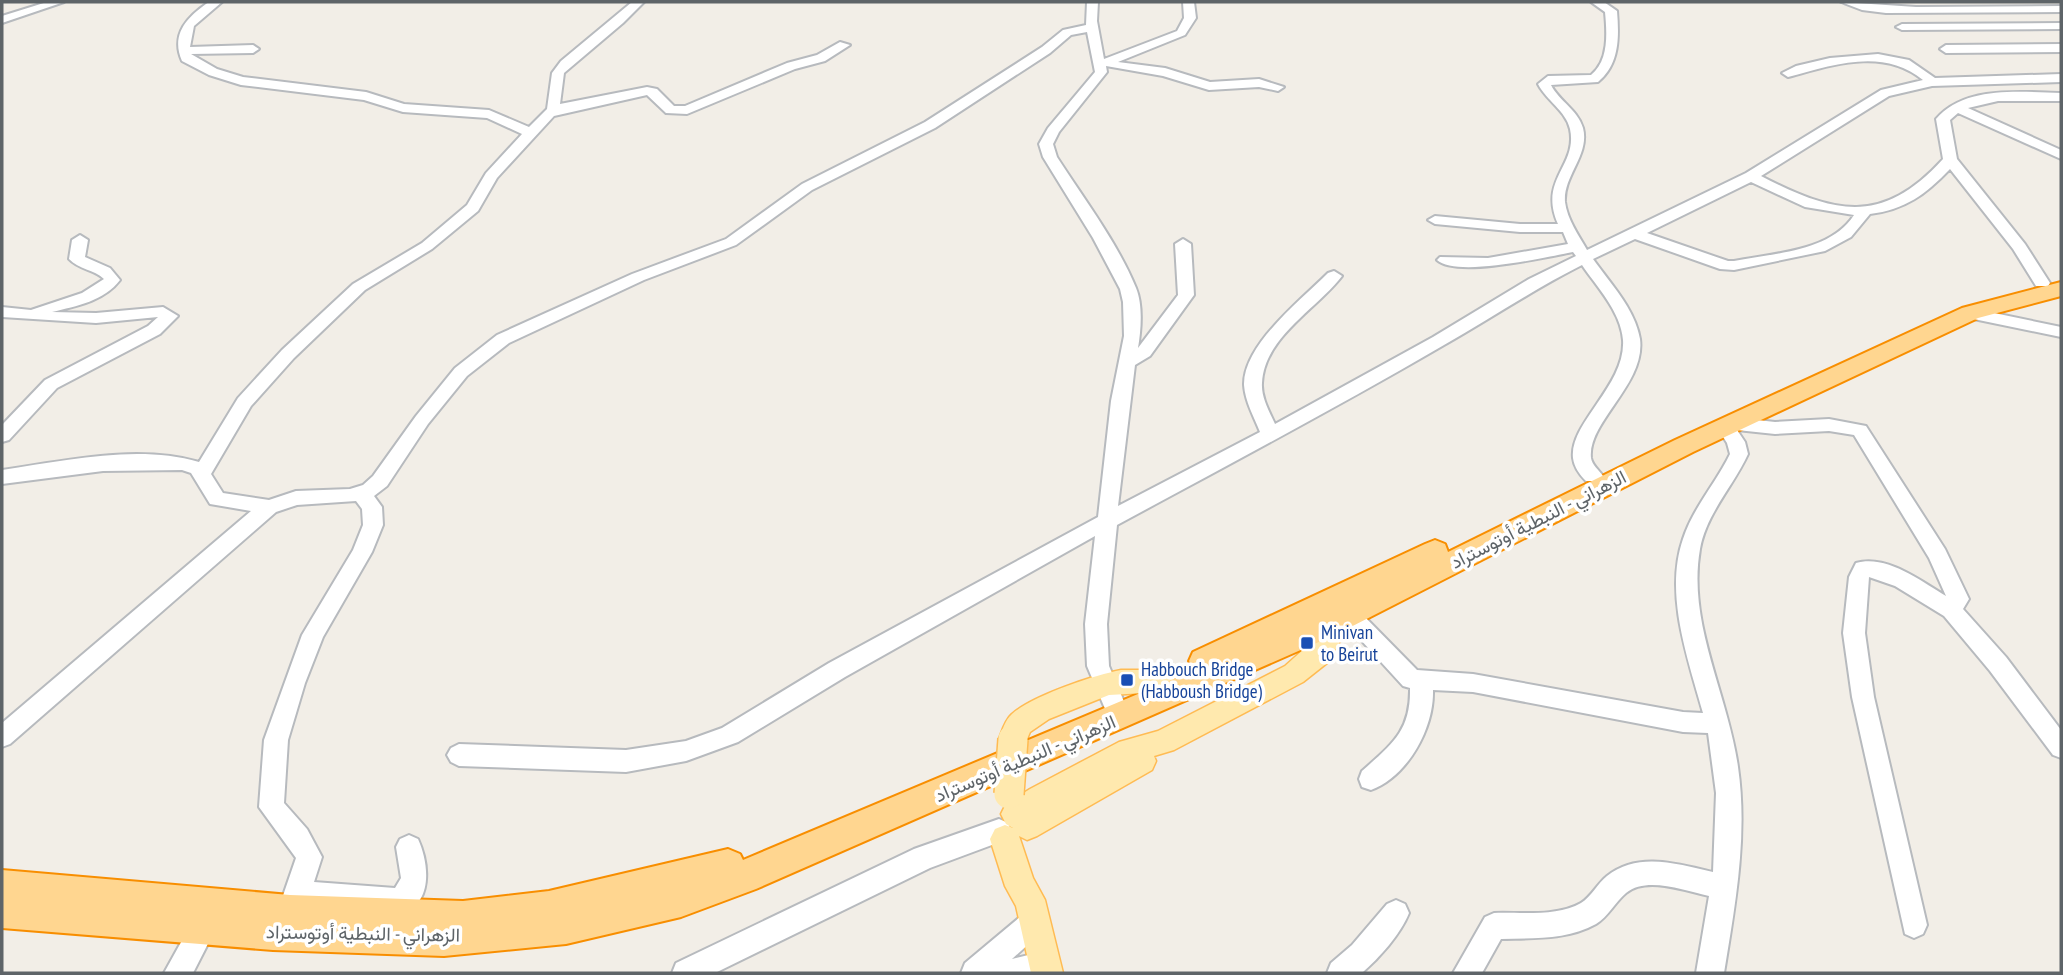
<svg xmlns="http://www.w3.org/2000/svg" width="2063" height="975" font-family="'PT Sans Narrow',Vazirmatn,sans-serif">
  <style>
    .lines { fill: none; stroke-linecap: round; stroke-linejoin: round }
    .minor-casing { stroke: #b7babe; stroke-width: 4 }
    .major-casing { stroke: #ffbb53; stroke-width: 3 }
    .highway-casing { stroke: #f88e00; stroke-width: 4 }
    .minor { fill: #fff; fill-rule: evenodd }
    .major { fill: #ffe9ae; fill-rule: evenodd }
    .highway { fill: #ffd690; fill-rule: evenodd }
    .major-bridge-casing { stroke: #ffbb53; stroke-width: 32; stroke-linecap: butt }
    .major-bridge { stroke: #ffe9ae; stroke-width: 29 }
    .transit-dot { fill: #1a4fb4; stroke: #fff; stroke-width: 2.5 }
    .labels { text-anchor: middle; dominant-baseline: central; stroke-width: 7; stroke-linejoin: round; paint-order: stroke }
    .street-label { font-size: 19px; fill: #5e6468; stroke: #fff }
    .transit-label { font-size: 19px; fill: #164399; stroke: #fff; text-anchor: start }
  </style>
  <rect width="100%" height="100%" fill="#f2eee7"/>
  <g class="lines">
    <!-- minor casing -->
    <g class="minor-casing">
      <path id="minor" d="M47,2H64L2,23V16Z
        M209,2H222L194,26L190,47L253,45L259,49L253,53L191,54L217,69L243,77L366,92L404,104L489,110L529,127L547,109L552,73L561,61L632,2H644L623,23L564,73L560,104L647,87L657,89L674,106H685L787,63L817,55L840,42L850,45L825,61L795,69L687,114L666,113L647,95L554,116L497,178L478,211L432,249L365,290L294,358L251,406L211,474L223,493L269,500L296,491L350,489L363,485L373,476L416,416L455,368L497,335L632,274L726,239L802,184L925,122L1042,47L1063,30L1086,25L1087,2H1098L1097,21L1104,59L1177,31L1184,18L1183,2H1194L1196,18L1185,35L1118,62L1165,68L1210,82L1259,79L1284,87L1278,91L1259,87L1209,90L1163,76L1106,66L1107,72L1059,132L1053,144L1057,157C1084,199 1117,242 1136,288C1143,305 1141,330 1138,348L1178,295L1175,244L1183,239L1191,244L1194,295L1150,356L1135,365L1118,506L1260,432C1254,417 1245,401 1244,385C1243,345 1302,299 1328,273L1334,271L1342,276C1317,309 1264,337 1262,383C1261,397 1269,411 1275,424L1433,337L1529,279L1576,256L1573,252C1547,257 1456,278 1437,260L1440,257L1488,258L1568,244L1563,232H1520L1435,224L1428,220L1435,216L1520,224H1558C1538,179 1578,166 1570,129C1566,111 1546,100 1538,84L1548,76L1591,75C1609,61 1607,33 1605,12L1591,2H1604L1617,11C1619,36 1620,64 1598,82L1551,85C1559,101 1578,110 1583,128C1590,155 1563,176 1565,202C1567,219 1579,236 1587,250L1746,173L1881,90L1923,80C1883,47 1833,65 1788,77L1782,73L1796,66L1830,58L1878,54L1909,60L1935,78L2061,74V82L1932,86L1889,96L1761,176C1835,214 1882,226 1943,159L1936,119C1965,85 2021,92 2061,93V101H1998L1968,108L2061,150V159L1958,113L1950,120L1957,159L2025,244L2050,283L2048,286H2036L2013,249L1950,169C1926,194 1905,210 1870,214L1851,237L1825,251L1734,270L1720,269L1635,239L1593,259C1610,283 1635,309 1640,339C1646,384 1587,422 1591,458C1592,465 1599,470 1603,476L1600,481H1586C1580,475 1574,467 1573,458C1569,423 1626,385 1623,340C1621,312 1597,287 1582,265C1534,289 1490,319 1444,345C1336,408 1226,466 1117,525L1107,624L1109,666L1125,704L1122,711L1114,714L1106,711L1087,666L1085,624L1095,536L845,677L738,742L686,761L626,772L459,766L451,762L447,755L451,748L459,744L626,750L686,741L722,728L829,663L1098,517L1111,401L1124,336L1123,302L1120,289L1093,238L1043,157L1039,144L1048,128L1095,72L1087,32L1071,35L1050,53L935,128L812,190L736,245L644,280L509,343L467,376L428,424L387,486L374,496L382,507L383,525L372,552L323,637L305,683L288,740L284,803L307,829L322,857L314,882L395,888L401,878L396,847L400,839L409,835L418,839C429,863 434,906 399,913C382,917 326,908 305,906L299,922L290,926L281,922L277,913L296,858L259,807L264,740L302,635L353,550L363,525L362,509L356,501L297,505L276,512L10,744L2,747V723L251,511L210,504L191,473L182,470L103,471L2,484V470C64,461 138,444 199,462L238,398L282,350L353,284L422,243L467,205L486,173L522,134L487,118L403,112L364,100L241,85L209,75L182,61C170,34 188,16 209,2ZM1751,182L1805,207L1854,215C1830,252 1774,253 1734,261H1728L1647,233Z
        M1841,2L1916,7L2061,6V12L1886,13L1862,10Z
        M2061,23V29L1902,30L1896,27L1902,24Z
        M2061,44V52L1946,53L1940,49L1946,45Z
        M80,235L88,240L85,257L110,268L120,280C104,301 77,306 52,312L96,313L163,307L178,316L160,334L57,388L9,440L2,442V425L45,380L148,326L158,317L96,323L2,317V307L31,310L82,293L104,279C94,269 79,270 69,259L72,240Z
        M1970,308L2061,327V337L1964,317L1962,313Z
        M1730,417L1775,422L1829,419L1866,426L1945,549L1969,599L1963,609L2006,657L2061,730V758L2053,755L1990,671L1944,616L1895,586L1869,577L1865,633L1874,697L1927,925L1923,934L1914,938L1905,934L1852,697L1843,633L1849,577L1856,563C1886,554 1921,581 1946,596L1929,558L1854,435L1829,431L1775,434L1737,430L1745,442L1748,454C1734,485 1706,514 1700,549C1687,624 1728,694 1738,767C1748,836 1735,906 1724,973H1696L1709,896C1685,891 1647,876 1626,893C1615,902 1608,917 1596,924C1568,940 1533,938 1501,939L1482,973H1453L1485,917L1494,913C1520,912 1557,917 1581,903C1591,897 1598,883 1607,876C1638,851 1678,864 1713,872L1716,793L1708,733L1683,732L1473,692L1433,690C1434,728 1408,776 1371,790L1362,787L1359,779L1362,771C1392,744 1411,731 1410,688L1403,686L1338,615L1341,609L1349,606L1357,609L1417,670L1473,674L1683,712L1703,713C1688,659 1664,594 1683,539C1693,508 1716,483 1730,454L1727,443L1716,426L1719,422Z
        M999,819L1008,823L1011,831L1008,839L930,868L715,973H672L676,963L914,849Z
        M1396,900L1405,904L1409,913C1400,935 1379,958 1362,973H1327L1331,963L1352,945L1387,904Z
        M1035,908L1044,912L1048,921L1044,930L1012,959L1045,951L1055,955L1059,965L1055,973H961L965,963L1026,912Z
        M204,913L213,917L217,926L193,973H164L195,917Z"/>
    </g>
    <!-- major casing -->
    <g class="major-casing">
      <path id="major" d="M1327,616L1336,619L1340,626L1339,644L1327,663L1303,682L1174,750L1154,756L1156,761L1152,770L1037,836L1027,840L1019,836L1033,878L1045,900L1063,973H1031L1016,906L1005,886L990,839L995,829L1005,825L1013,828L1006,824L1001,814L1006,804L1030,789L1119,742L1158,731L1285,666L1313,641L1314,626L1318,619Z
        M1121,670H1162L1171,673L1175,681L1171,689L1162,692L1109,695L1049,719L1030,732L1023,748L1013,751L1003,748L999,739C1002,731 1005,720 1012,714C1032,696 1094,675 1121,670Z"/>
    </g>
    <!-- highway casing -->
    <g class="highway-casing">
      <path id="highway" d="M2061,282V296L1978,318L1693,452L1337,634L756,889L681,917L566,944L444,956L273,950L2,928V870L290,895L463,901L549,891L728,849L740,854L743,860L1195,670L1189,661L1193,652L1425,544L1435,540L1445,544L1448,552L1675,440L1962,308Z"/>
    </g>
    <!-- minor -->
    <use href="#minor" class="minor"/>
    <!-- major -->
    <use href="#major" class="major"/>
    <!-- highway -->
    <use href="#highway" class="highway"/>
    <!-- major-bridge casing -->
    <g class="major-bridge-casing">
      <path id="major-bridge" d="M1009,794L1013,739"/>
    </g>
    <!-- major-bridge -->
    <use href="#major-bridge" class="major-bridge"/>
  </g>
  <!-- markers -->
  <g class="transit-dot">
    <rect x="1300" y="636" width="14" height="14" rx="3.5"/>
    <rect x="1120" y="673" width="14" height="14" rx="3.5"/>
  </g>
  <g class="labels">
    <!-- street labels -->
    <g class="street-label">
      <text transform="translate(1538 519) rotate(-27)">الزهراني - النبطية أوتوستراد</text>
      <text transform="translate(1025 758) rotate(-23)">الزهراني - النبطية أوتوستراد</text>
      <text transform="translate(363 933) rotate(1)">الزهراني - النبطية أوتوستراد</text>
    </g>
    <!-- transit labels -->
    <g class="transit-label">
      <text x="1321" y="632">Minivan<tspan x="1321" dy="22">to Beirut</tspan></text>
      <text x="1141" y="669">Habbouch Bridge<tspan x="1141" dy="22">(Habboush Bridge)</tspan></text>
    </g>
  </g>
  <!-- border -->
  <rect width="2063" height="975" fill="none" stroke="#5e6468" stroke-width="7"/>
</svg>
